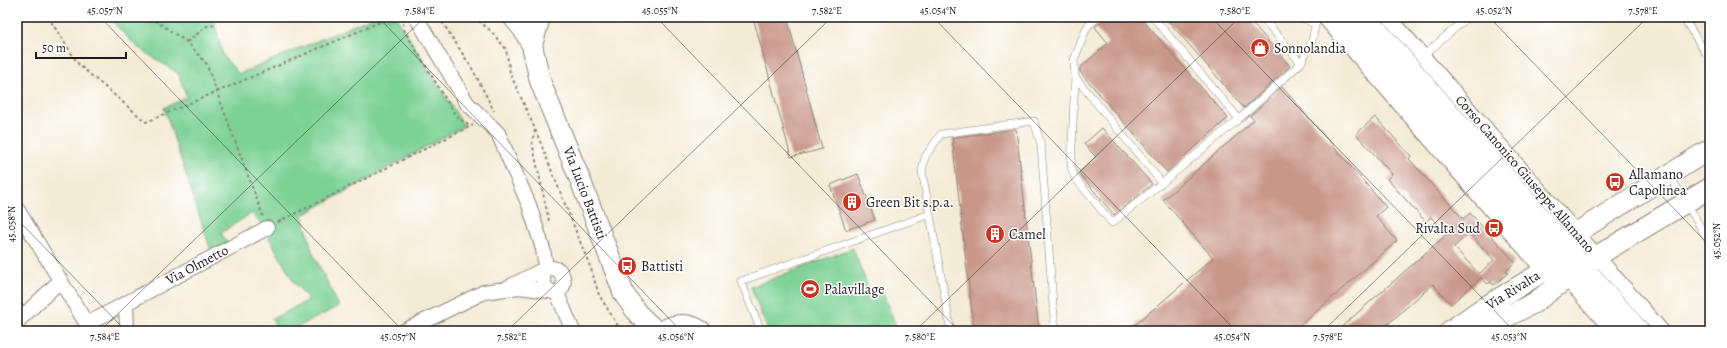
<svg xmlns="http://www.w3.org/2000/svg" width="1727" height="348" font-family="Alegreya,serif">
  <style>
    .green { fill: #7bd194; stroke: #4c7658 }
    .building { fill: #c9978a; fill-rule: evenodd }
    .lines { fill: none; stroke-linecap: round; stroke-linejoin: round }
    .lane-casing { stroke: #888479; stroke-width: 8 }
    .street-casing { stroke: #888479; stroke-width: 16 }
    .secondary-casing { stroke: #888479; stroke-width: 22 }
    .path { stroke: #888479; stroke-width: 2; stroke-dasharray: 3 3; stroke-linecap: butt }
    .lane { stroke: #fff; stroke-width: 7 }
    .street { stroke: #fff; stroke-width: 14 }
    .secondary { stroke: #fff; stroke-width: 20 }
    .ticks { fill: none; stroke: #1c1c1c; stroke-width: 1; stroke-opacity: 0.45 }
    .labels { text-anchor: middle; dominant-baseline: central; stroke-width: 3; stroke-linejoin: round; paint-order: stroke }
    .poi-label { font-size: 14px; fill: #1c1c1c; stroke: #fff; text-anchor: start }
    .street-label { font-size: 14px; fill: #1c1c1c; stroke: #fff }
    .neatline { fill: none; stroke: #1c1c1c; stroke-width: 1.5 }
    .ticks-label { font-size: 10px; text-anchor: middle; fill: #1c1c1c }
  </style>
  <rect width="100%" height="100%" fill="#fff"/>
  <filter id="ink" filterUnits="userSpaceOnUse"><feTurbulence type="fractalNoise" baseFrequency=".025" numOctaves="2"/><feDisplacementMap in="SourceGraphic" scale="8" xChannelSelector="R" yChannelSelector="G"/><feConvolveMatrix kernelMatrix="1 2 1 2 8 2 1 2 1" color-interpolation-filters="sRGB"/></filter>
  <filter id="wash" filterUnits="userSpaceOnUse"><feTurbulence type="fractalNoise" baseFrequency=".012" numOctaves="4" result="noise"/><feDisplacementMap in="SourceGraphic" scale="16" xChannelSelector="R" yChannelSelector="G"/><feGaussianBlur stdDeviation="0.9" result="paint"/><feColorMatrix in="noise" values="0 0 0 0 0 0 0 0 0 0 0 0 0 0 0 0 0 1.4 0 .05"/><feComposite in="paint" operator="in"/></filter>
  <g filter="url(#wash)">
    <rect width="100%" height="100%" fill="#f4ebd6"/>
    <!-- green -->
    <path class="green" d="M108,17H213L223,56L239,74L373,17H396L464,126L303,215L312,251L339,306L290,331H278L272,319L309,300L294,282L262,225L252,213L221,233L228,244L211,251L164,108L187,97L178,73L137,47Z
      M853,248L869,290L880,286L898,331H768L751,287Z"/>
    <g id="blocks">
      <!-- building -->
      <path class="building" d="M753,17H787L822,149L791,157Z
        M1106,17H1140L1228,118L1167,172L1080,72V68L1108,43L1095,27Z
        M1165,17H1247L1290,66L1244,108Z
        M1282,87L1386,207L1376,216L1397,241L1294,331H1128L1213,258L1163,200L1254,120L1250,116Z
        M1375,117L1411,156L1409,159L1463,219L1470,213L1515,262L1506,271L1508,273L1494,285L1490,282L1488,284L1481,278L1451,304L1433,284L1380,331H1337L1447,234L1431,217L1426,222L1387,179L1392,174L1356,134ZM1469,233L1494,260L1479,274L1454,247Z
        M1102,128L1152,184L1114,215L1079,173L1096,157L1084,144Z
        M1016,129L1039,331H974L952,138Z
        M858,174L875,220L846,230L830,185Z"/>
    </g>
  </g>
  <g filter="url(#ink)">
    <use href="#blocks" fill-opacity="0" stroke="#888479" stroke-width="1"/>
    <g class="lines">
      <!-- lane casing -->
      <g class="lane-casing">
        <path id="lane" d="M1098,17L1087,27L1074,60L1075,77L1162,183L1239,119L1153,17
          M1300,17L1315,24
          M1683,17L1705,52L1710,49
          M1423,56L1468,17
          M1301,63L1312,41L1317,17
          M1075,77L1071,167L1075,178L1112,223L1162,183
          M1239,119L1301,63L1262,17
          M1670,176L1710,243
          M761,331L741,281L930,214
          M951,331L922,171L925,157L941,134L1034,121L1041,145L1055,331"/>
      </g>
      <!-- street casing -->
      <g class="street-casing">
        <path id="street" d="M416,17L467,103L498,133L529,205L543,249L546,268L507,288
          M1324,17L1544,271L1552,273
          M1389,17L1662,331
          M17,209L91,331
          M549,267L559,270C565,278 566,287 557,293C546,292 542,283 543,273Z
          M557,293L573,331
          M126,303L127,331
          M17,322L61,280
          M87,324L267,228
          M404,331L484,292L519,287L549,291"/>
      </g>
      <!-- secondary casing -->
      <g class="secondary-casing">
        <path id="secondary" d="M513,17L523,29L532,45L540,81L579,177L624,294L638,314L656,331
          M1343,17L1530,233L1617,331
          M1366,17L1639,331
          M532,45L540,17
          M663,331C675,323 689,323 701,331
          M1450,331L1480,310L1544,271L1576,233L1710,149
          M1462,331L1504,318L1534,303L1597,256L1710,188"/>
      </g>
      <!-- path -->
      <path class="path" d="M48,17L79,65L146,122L392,17
        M150,17L187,42L206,63L263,216
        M402,17L404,30L456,116L471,127
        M439,17L473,70L494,111
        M474,17L491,31L506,49L510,73L535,129L591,269L599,295L621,331
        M494,17L497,20
        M187,42L207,26L216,25
        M535,130L532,142L549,221
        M278,222L473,125"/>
      <!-- lane -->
      <use href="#lane" class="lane"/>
      <!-- street -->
      <use href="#street" class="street"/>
      <!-- secondary -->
      <use href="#secondary" class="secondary"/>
    </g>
  </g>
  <!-- ticks -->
  <path class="ticks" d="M100,17L403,331M378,17L681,331M656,17L959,331M933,17L1236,331M1211,17L1514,331M1489,17L1710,246M17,219L126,331M100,331L425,17M507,331L832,17M915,331L1240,17M1323,331L1648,17"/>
  <!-- icons -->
  <defs>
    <g id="shop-disc" transform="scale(1)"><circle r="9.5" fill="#c8321e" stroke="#fff"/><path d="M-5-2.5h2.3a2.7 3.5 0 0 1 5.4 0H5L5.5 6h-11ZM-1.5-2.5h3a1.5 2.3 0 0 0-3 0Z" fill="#fff"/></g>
    <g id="bus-disc" transform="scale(1)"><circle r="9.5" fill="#c8321e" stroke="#fff"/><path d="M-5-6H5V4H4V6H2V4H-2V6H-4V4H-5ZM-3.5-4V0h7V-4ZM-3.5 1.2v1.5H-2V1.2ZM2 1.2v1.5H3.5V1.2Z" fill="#fff"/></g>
    <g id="building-disc" transform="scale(1)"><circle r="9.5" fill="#c8321e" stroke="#fff"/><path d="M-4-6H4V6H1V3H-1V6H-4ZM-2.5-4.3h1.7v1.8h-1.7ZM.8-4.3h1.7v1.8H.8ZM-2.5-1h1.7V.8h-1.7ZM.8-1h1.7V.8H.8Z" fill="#fff"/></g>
    <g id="stadium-disc" transform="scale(1)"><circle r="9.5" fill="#c8321e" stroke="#fff"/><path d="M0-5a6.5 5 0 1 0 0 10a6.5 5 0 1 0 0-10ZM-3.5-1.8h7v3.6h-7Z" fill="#fff"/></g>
  </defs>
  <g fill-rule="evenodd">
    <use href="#shop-disc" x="1260" y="48"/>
    <use href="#bus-disc" x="1615" y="182"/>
    <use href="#building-disc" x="852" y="202"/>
    <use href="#bus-disc" x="1494" y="228"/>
    <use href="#building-disc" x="995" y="234"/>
    <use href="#bus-disc" x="627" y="266"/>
    <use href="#stadium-disc" x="810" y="289"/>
  </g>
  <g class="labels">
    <!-- poi labels -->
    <g class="poi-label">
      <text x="1274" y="48">Sonnolandia</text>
      <text x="1629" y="174">Allamano<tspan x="1629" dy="16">Capolinea</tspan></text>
      <text x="866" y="202">Green Bit s.p.a.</text>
      <text x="1480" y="228" text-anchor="end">Rivalta Sud</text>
      <text x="1009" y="234">Camel</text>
      <text x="641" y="266">Battisti</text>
      <text x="824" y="289">Palavillage</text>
    </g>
    <!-- street labels -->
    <g class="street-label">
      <text transform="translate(1525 174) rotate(49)">Corso Canonico Giuseppe Allamano</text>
      <text transform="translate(585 193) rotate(69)">Via Lucio Battisti</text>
      <text transform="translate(197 265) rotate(-28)">Via Olmetto</text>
      <text transform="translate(1513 290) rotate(-32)">Via Rivalta</text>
    </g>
  </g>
  <!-- margin -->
  <rect width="1727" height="348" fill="none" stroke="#fff" stroke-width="44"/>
  <!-- scale -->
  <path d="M36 52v6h90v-6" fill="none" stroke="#1c1c1c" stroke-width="2"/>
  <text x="42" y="52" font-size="12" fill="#1c1c1c" stroke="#ffffff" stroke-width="3" paint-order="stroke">50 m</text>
  <rect x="22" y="22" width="1683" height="304" class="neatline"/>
  <g class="ticks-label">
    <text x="105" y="14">45.057°N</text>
    <text x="420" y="14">7.584°E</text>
    <text x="660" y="14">45.055°N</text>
    <text x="827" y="14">7.582°E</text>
    <text x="938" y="14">45.054°N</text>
    <text x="1235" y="14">7.580°E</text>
    <text x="1494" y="14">45.052°N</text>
    <text x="1643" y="14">7.578°E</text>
    <text transform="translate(11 224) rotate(-90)" y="4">45.058°N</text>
    <text transform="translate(1716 241) rotate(-90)" y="4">45.052°N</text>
    <text x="105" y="340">7.584°E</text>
    <text x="398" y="340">45.057°N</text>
    <text x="512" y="340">7.582°E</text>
    <text x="676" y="340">45.056°N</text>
    <text x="920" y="340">7.580°E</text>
    <text x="1232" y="340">45.054°N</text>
    <text x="1328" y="340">7.578°E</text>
    <text x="1509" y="340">45.053°N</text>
  </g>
</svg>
